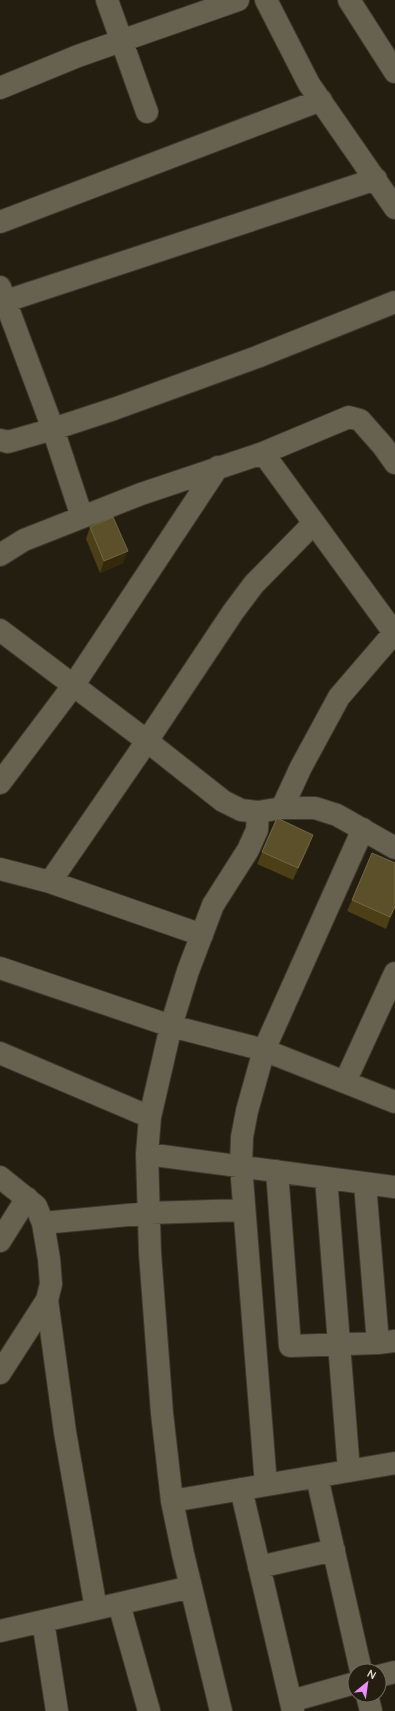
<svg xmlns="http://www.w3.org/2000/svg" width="395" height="1711" font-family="Quicksand,sans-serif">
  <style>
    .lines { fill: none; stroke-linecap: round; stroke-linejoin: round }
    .minor-casing { stroke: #3d3830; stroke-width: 24 }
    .tertiary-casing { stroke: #3d3830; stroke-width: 24 }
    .minor { stroke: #676150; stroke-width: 22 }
    .tertiary { stroke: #676150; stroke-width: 22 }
    .wall { fill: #4c3e16 }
    .shaded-wall { fill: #342a0b }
    .building { fill: #5c502b; stroke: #726746 }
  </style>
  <rect width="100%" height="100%" fill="#231e10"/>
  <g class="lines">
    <!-- minor casing -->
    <g class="minor-casing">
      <path id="minor" d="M107,0L147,112
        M266,0L309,84L395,208
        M349,0L395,72
        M0,88L78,56L238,0
        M0,222L321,100
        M0,287L53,429L82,517
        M0,303L376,179
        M0,440L8,442L53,429L114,409L257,357L395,302
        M263,453L395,634
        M0,555L24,540L141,494L263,453L349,417L360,420L383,446L395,463
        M0,783L73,686L218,467
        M282,808L301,767L339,697L394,633
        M0,869L50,882L202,935
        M50,882L147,741L233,612L254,584L314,523
        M0,968L171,1026L264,1050L395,1102
        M0,1053L150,1117
        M345,1082L395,973
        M147,1154L395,1187
        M277,1171L290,1346L378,1343
        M326,1178L349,1471
        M365,1184L378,1343L395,1341
        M43,1223L149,1213L244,1210
        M0,1241L27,1198
        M47,1300L65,1432L96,1609
        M317,1477L361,1671
        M266,1485L241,1166L242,1137L247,1111L264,1050L363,829
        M241,1489L293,1711
        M172,1501L395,1463
        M259,1567L334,1550
        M119,1604L149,1711
        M43,1621L57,1711
        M0,1631L191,1587
        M379,1676L395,1672
        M367,1695L371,1711
        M291,1701L355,1683
        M221,1711L183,1554L172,1501L162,1413L150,1253L147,1154L150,1117L171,1026L188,971L213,905L248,850L257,830L258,812"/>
    </g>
    <!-- tertiary casing -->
    <g class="tertiary-casing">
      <path id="tertiary" d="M0,630L147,741L223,801L241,810L258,812L282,808H315L337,815L395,848
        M0,1177L36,1206L43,1223L49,1259L51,1284L47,1300L0,1373"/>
    </g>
    <!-- minor -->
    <use href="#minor" class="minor"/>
    <!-- tertiary -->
    <use href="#tertiary" class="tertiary"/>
  </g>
  <!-- wall -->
  <path class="wall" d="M90,527L123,563L100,573L86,539Z
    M309,847L293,880L257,864L262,852Z
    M395,863V908L386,929L347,911L352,900Z"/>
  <!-- shaded-wall -->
  <path class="shaded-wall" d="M128,551L123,563L100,573L104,561Z
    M313,835L309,847L293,880L298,868Z
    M395,906V908L386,929L390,917Z"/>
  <!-- building -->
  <path class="building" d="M113,517L128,551L104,561L90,527Z
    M277,818L313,835L298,868L262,852Z
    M372,853L395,863V906L390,917L352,900Z"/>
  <!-- north arrow -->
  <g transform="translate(367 1683) rotate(29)"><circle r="19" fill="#231e10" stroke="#716c60"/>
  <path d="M0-3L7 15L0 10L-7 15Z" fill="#eb8dfc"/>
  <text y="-6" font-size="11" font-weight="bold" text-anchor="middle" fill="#e5e2d8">N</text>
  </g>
</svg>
